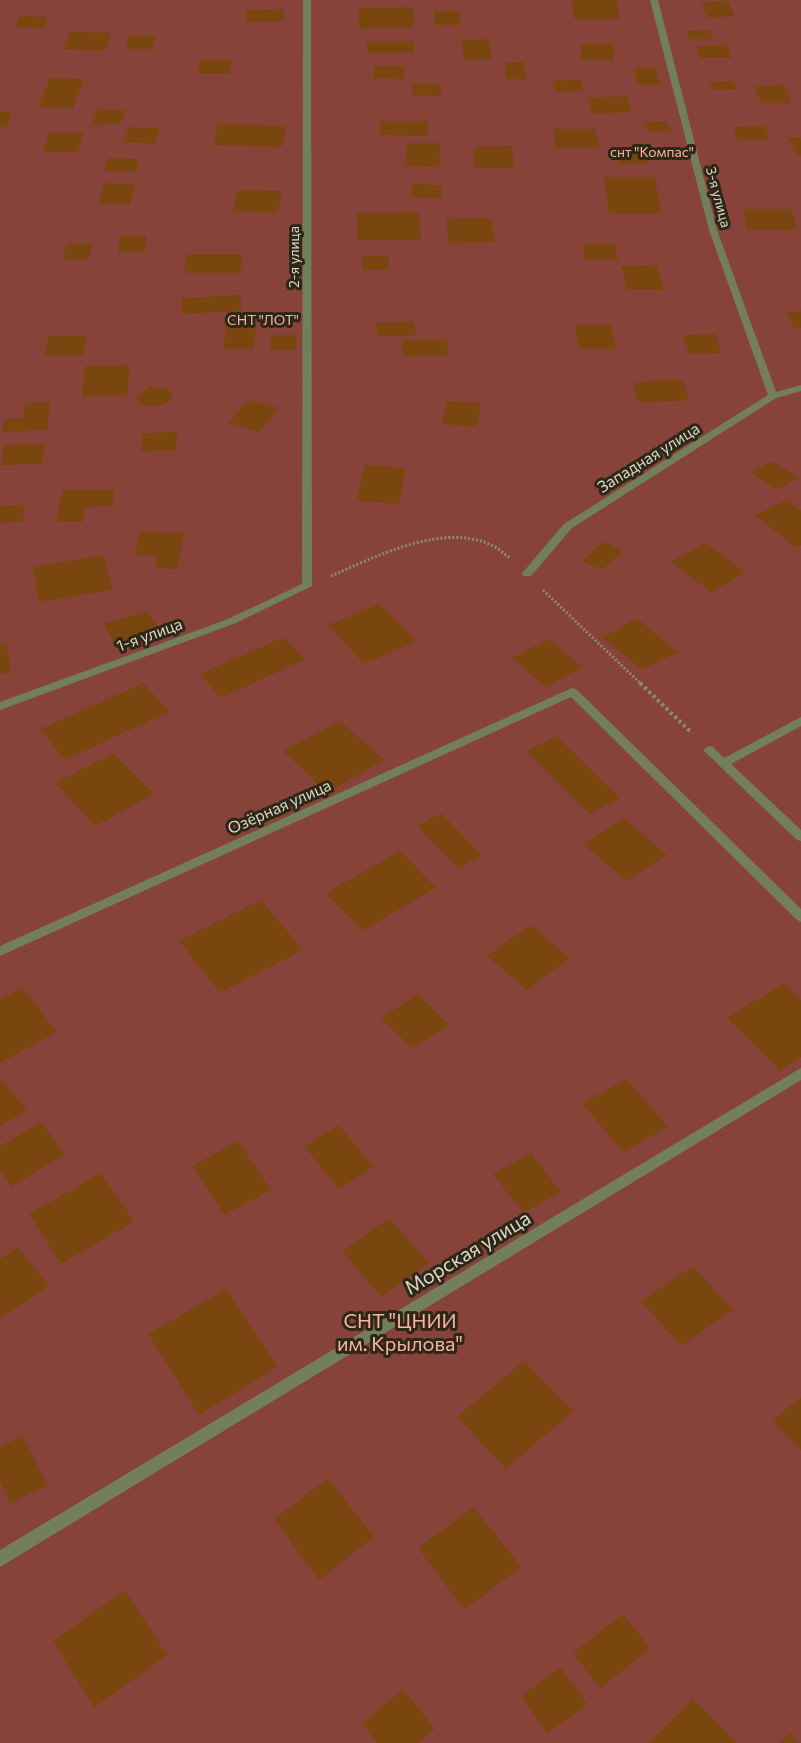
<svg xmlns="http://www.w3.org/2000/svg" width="801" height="1743" font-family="Commissioner,sans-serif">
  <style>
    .green { fill: #87433a }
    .building { fill: #7a4610 }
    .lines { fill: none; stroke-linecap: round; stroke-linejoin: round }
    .path-far1 { stroke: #8d8879; stroke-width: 3; stroke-dasharray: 2 2; stroke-linecap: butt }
    .path { stroke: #8d8879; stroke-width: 4; stroke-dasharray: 3 3; stroke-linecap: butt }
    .minor { fill: #737f5b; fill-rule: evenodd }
    .labels { text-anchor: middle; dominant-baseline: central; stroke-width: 6; stroke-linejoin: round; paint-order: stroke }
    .far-park-label { font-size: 14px; fill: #fbb0a5; stroke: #2d2716 }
    .far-street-label { font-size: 14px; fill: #dbd7cc; stroke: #2d2716 }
    .street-label { font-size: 16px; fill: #dbd7cc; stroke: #2d2716 }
    .near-street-label { font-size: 20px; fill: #dbd7cc; stroke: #2d2716 }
    .near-park-label { font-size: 20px; fill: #fbb0a5; stroke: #2d2716 }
  </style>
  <rect width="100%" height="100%" fill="#37311f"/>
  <!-- green -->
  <path class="green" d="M0,0H801V1743H0Z"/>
  <!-- building -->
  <path class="building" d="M572,0H617L620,19H574Z
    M727,1L735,16L708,18L700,2Z
    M413,7L414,28L359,29L358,8Z
    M284,9V21L246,22V10Z
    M434,11H459L460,25H435Z
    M20,16L48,17L44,28L15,27Z
    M710,30L712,39H688L686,31Z
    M70,32L111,33L105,51L63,49Z
    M129,35L156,36L152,49H125Z
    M489,39L492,59L464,60L461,40Z
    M367,41H413L414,53H367Z
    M581,43L614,44V61L581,60Z
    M727,45L732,58H700L696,46Z
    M200,60L232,61L230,74H197Z
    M505,62H524L526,79H506Z
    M374,66H405L404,79L373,78Z
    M655,67L660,85H638L633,68Z
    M50,78L84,79L73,108L38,107Z
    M580,80L583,91L555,92L552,81Z
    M733,81L737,89L712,90L708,82Z
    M412,83L441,84V96L412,95Z
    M784,85L791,103H761L754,86Z
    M627,96L632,112L592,114L587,98Z
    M98,109L126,110L121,123L91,126Z
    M0,112H12L7,127H0Z
    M381,121H428V136L380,135Z
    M666,121L671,131L648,133L644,122Z
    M218,124L286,126L282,147L213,145Z
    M765,126L770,140L738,141L733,127Z
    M129,127L160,128L154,144L123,142Z
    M553,129H595L599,147L556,148Z
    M48,133H83L78,152H43Z
    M801,137V155H796L788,138Z
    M407,143H440L439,167L405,166Z
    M512,146L514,168H474L473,147Z
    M646,147L650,163L620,164L617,148Z
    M108,158L139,159L135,172L104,171Z
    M604,177H655L661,214L609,213Z
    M104,183L136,184L130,204L98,203Z
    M412,184L442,185V198H412Z
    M238,190L282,191L278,213L233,212Z
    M743,209H792L797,230H747Z
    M419,212L421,240H357V213Z
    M491,218L495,242L449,243L446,219Z
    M120,236H147L145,252L118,253Z
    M92,243L89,260H63L66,244Z
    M583,244H615L618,260H585Z
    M187,254H243L240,273H184Z
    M363,256H389L388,270H362Z
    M657,265L664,290H627L621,266Z
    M241,295V311L182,314L181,298Z
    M801,311V328L795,329L786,312Z
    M413,321L417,335L378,337L376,323Z
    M226,323H256L254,349H224Z
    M611,324L616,349H579L574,325Z
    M715,334L721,353L689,354L683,335Z
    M270,335H296L297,349L271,350Z
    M49,336H87L83,356H44Z
    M447,339L448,355L403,357L402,340Z
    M130,365L127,395L82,397L85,366Z
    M682,379L689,400L639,403L633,382Z
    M150,387L167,388L172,394L171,401L157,407L141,404L137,398L138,395Z
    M248,400L279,408L259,432L228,423Z
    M447,401L481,403L477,427L442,424Z
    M51,402L47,430L2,432L5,419L23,418L25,403Z
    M177,432L176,450L141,451L143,433Z
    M45,444L42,464L1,465L4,445Z
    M772,461L799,478L777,490L750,473Z
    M365,465L406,468L399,504L357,501Z
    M63,490H115L112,506L86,507L83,522H56Z
    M787,500L801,511V545L795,547L755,515Z
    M24,505L23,522L0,523V506Z
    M140,531L184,533L177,569L155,568L157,556L135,555Z
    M603,541L623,551L602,570L582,561Z
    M706,543L746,573L711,592L670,562Z
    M104,555L112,590L39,602L33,567Z
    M379,604L416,641L364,664L328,625Z
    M148,611L161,634L116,647L104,623Z
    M637,618L677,652L642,670L602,637Z
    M284,637L305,660L220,698L200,674Z
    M548,639L583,667L546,687L512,658Z
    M6,643L11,672L0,674V644Z
    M144,683L169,712L65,760L40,729Z
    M340,721L384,760L327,793L283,751Z
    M556,736L620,798L589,814L526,751Z
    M113,753L154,794L95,826L55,783Z
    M441,813L482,855L458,868L417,826Z
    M624,818L667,855L626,881L583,844Z
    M400,851L436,888L362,931L326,893Z
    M261,900L303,950L220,993L179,941Z
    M531,925L570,958L527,990L487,956Z
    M784,983L801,1000V1057L780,1071L727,1018Z
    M23,988L57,1032L0,1063V1000Z
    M418,994L449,1025L413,1049L381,1018Z
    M0,1078L27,1110L0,1127Z
    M627,1079L668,1127L623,1152L582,1103Z
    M41,1122L65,1154L11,1187L0,1171V1146Z
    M339,1125L374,1167L339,1189L304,1146Z
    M238,1141L271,1190L224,1215L192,1166Z
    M531,1153L561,1192L523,1213L493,1174Z
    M101,1173L134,1221L61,1264L29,1214Z
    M389,1218L429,1263L381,1297L342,1251Z
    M18,1247L49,1286L0,1319V1259Z
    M693,1266L733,1310L681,1346L641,1301Z
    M226,1289L278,1367L199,1415L148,1334Z
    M524,1361L573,1411L506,1469L457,1417Z
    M801,1397V1450L772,1421Z
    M23,1436L47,1485L10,1504L0,1481V1447Z
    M328,1478L374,1537L319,1580L274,1519Z
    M474,1507L521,1567L464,1610L418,1548Z
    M125,1590L167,1655L94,1708L53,1641Z
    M623,1614L650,1648L600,1689L573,1653Z
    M561,1667L587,1704L547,1734L521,1696Z
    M403,1689L435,1729L418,1743H377L362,1724Z
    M693,1698L736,1743H649Z
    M790,1733L799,1743H779Z"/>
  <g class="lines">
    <!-- path-far1 -->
    <path class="path-far1" d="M331,576C375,557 443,522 491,545C498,548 504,554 510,558
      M543,590L641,684"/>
    <!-- path -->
    <path class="path" d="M640,683L692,733"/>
    <!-- minor -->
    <path class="minor" d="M303,0H311L312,586L236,623L0,710V702L228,619L302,584Z
      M650,0H658L717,230L776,392L801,385V391L776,398L572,528L531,576H523L522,574L523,572L564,524L768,395L709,230Z
      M572,688L576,689L801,909V922L797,920L571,697L0,956V946Z
      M801,717V726L731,764L801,830V841L797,840L703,750L709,746L713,747L724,758Z
      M801,1068V1080L0,1567V1550Z"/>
  </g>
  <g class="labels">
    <!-- far-park labels -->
    <g class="far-park-label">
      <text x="652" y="151">снт "Компас"</text>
      <text x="263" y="319">СНТ "ЛОТ"</text>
    </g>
    <!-- far-street labels -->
    <g class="far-street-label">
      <text transform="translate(719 197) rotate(75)">3-я улица</text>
      <text transform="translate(293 257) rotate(-90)">2-я улица</text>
    </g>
    <!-- street labels -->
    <g class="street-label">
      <text transform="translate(648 457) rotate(-32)">Западная улица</text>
      <text transform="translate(149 634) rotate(-20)">1-я улица</text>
      <text transform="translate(279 806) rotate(-24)">Озёрная улица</text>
    </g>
    <!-- near-street labels -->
    <g class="near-street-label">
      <text transform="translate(467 1252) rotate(-31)">Морская улица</text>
    </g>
    <!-- near-park labels -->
    <g class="near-park-label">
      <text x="400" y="1320">СНТ "ЦНИИ<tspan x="400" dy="23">им. Крылова"</tspan></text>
    </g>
  </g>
</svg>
